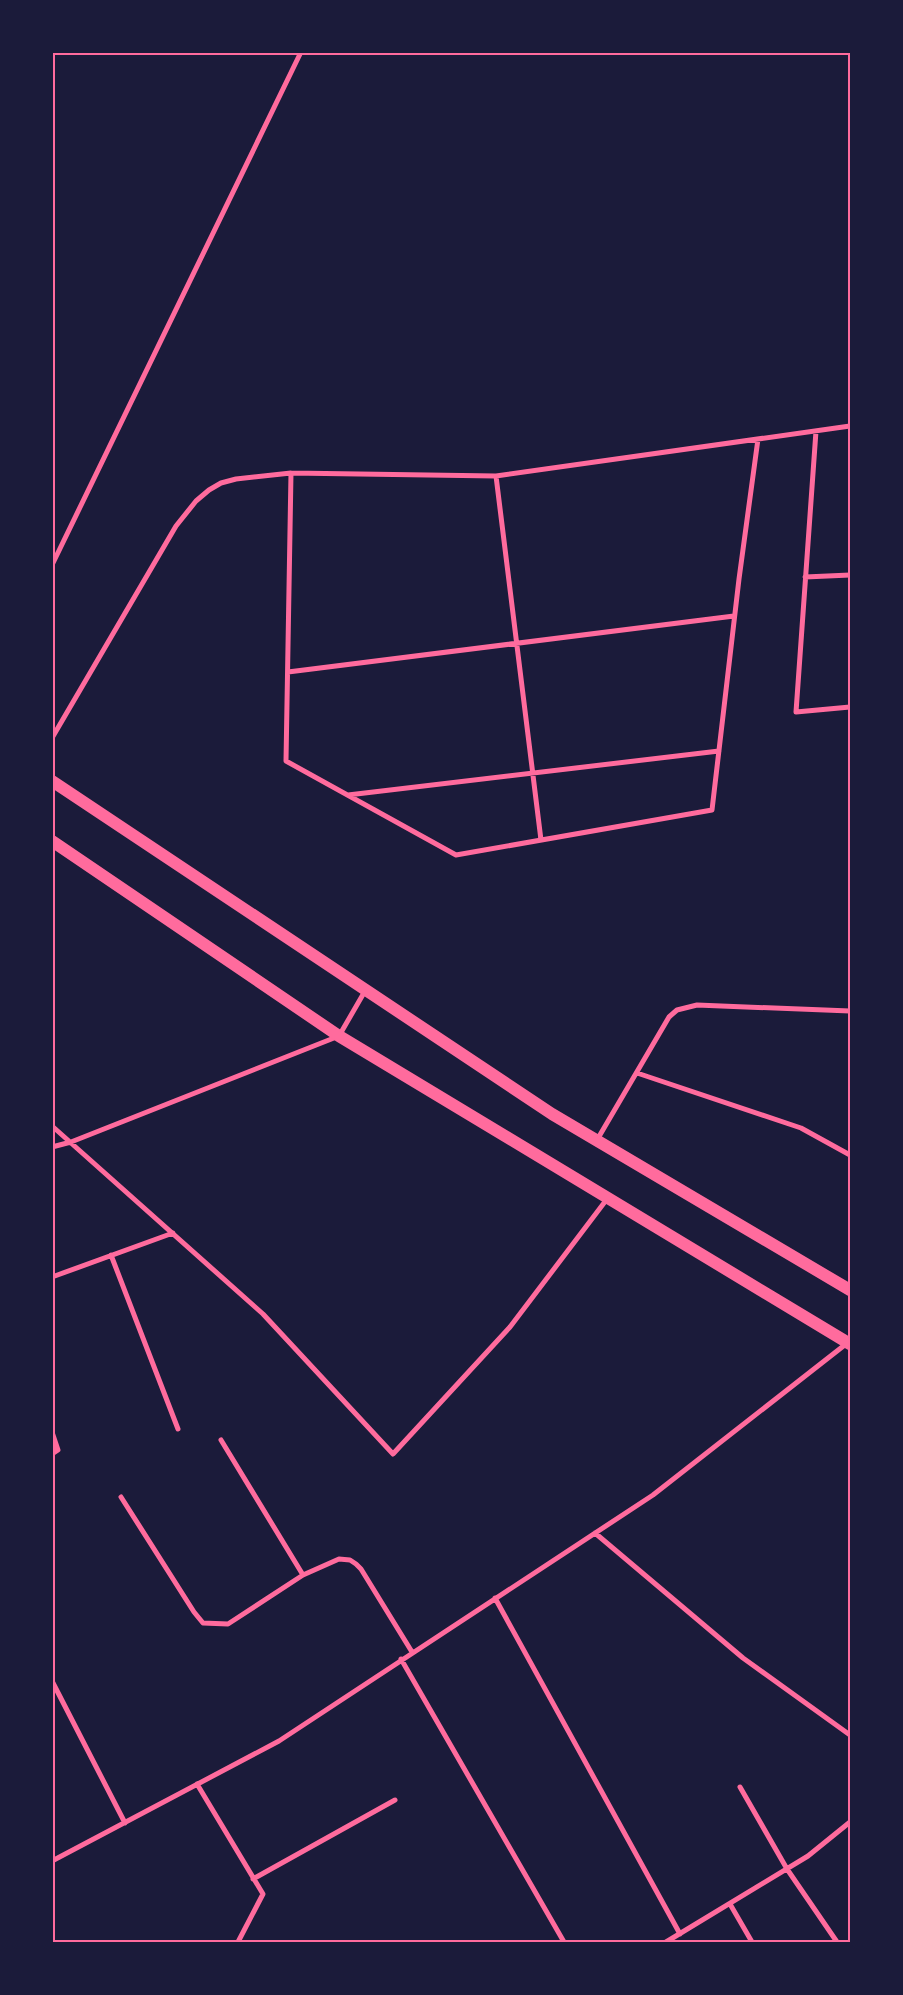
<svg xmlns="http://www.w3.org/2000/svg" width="903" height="1995" font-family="Literata,serif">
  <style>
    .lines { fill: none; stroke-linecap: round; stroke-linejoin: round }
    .minor { stroke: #ff6b9d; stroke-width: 5 }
    .primary { stroke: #ff6b9d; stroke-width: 12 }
    .neatline { fill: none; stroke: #ff6b9d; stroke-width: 2 }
  </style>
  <rect width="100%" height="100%" fill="#1b1b3a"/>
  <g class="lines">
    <!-- minor -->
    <path class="minor" d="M816,431L796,712L850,707
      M291,473L286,761L456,855L712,810L739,579L758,439
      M496,476L541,840
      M52,565L301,52
      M805,577L850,575
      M288,672L734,616
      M52,738L176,526L196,501L209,490L221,483L236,479L291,473L496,476L850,426
      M348,795L719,751
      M637,1073L801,1128L850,1155
      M52,1126L263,1314L393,1454L510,1327L607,1199
      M597,1140L669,1017L677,1010L697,1005L850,1011
      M52,1147L71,1142L339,1036L365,991
      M111,1255L178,1429
      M52,1277L173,1233
      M52,1432L58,1450L52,1454
      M221,1440L303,1575
      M121,1497L194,1612L203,1623L228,1624L303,1575L339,1559L350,1560L356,1564L361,1569L412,1652
      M595,1533L743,1658L850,1735
      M495,1598L680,1934
      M401,1659L564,1942
      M52,1681L125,1823
      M197,1784L263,1894L238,1942
      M740,1787L787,1869L837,1942
      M52,1861L279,1741L653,1495L846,1344
      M253,1879L395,1800
      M730,1904L752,1942
      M666,1942L808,1856L850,1822"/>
    <!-- primary -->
    <path class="primary" d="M52,781L552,1114L850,1290
      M52,841L339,1036L850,1344"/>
  </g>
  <!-- border -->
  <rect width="903" height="1995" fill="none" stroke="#1b1b3a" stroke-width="108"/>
  <rect x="54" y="54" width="795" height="1887" class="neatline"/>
</svg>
